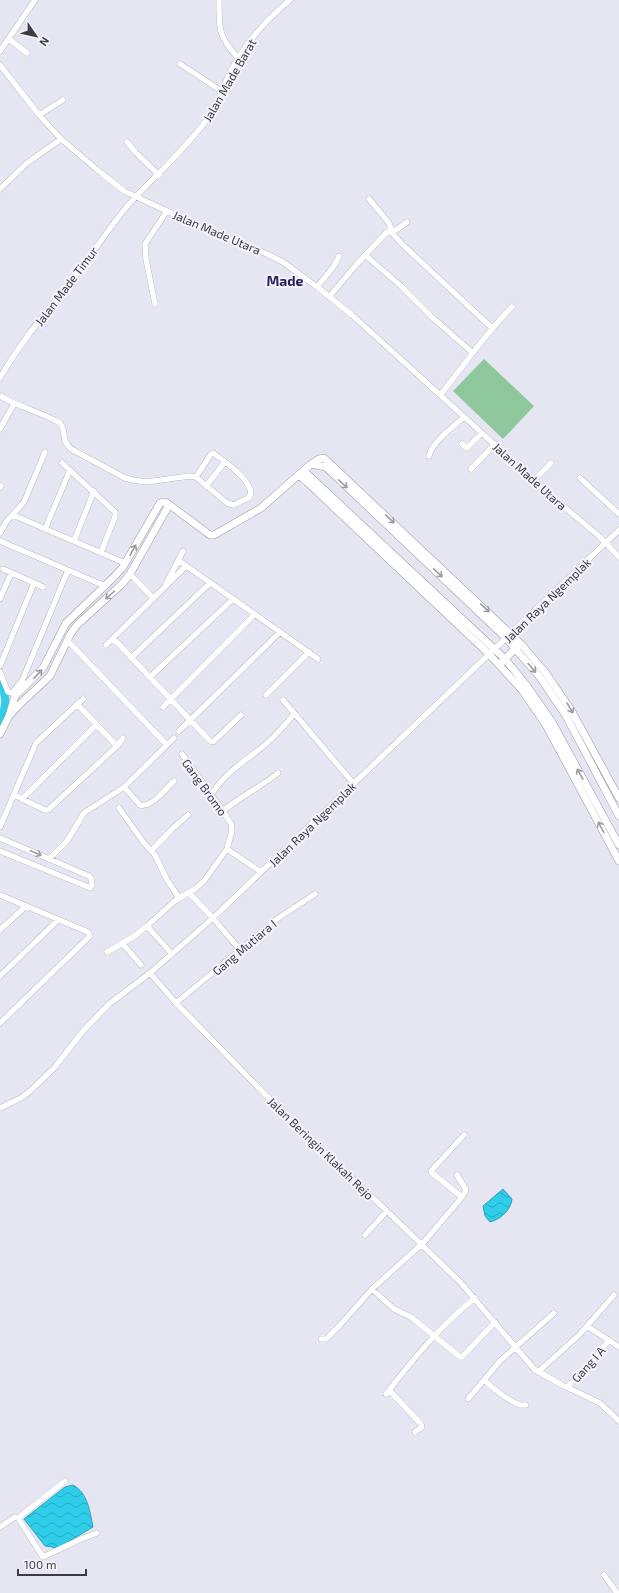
<svg xmlns="http://www.w3.org/2000/svg" width="619" height="1593" font-family="'Exo 2',sans-serif">
  <style>
    .pitch { fill: #8dc79b }
    .water { fill: url(#water-waves); stroke: #32a2b7 }
    .lines { fill: none; stroke-linecap: round; stroke-linejoin: round }
    .river { stroke: #2eceea; stroke-width: 8 }
    .minor-casing { stroke: #9a9aa5; stroke-width: 6 }
    .major-casing { stroke: #9a9aa5; stroke-width: 8 }
    .minor { stroke: #fff; stroke-width: 5.5 }
    .major { stroke: #fff; stroke-width: 7 }
    .oneway { stroke: #9d9da0 }
    .labels { text-anchor: middle; dominant-baseline: central; stroke-width: 4; stroke-linejoin: round; paint-order: stroke }
    .street-label { font-size: 12px; fill: #3b3b40; stroke: #f3f3fd }
    .quarter-label { font-size: 14px; font-weight: bold; fill: #281e58; stroke: #f3f3fd }
  </style>
  <defs>
    <pattern id="water-waves" width="16" height="10" patternUnits="userSpaceOnUse"><rect width="16" height="10" fill="#2eceea"/><path d="M0 5q4-4 8 0t8 0" fill="none" stroke="#28a8bf"/></pattern>
  </defs>
  <rect width="100%" height="100%" fill="#e5e6f2"/>
  <!-- pitch -->
  <path class="pitch" d="M484,359L534,406L503,439L453,391Z"/>
  <!-- water -->
  <path class="water" d="M503,1189L512,1199C511,1210 501,1219 490,1222L485,1216L483,1206Z
    M73,1485C88,1493 90,1512 93,1527L58,1548L45,1546L24,1519L65,1487Z"/>
  <g class="lines">
    <!-- river -->
    <path class="river" d="M0,683C8,697 6,707 0,722"/>
    <!-- minor casing -->
    <g class="minor-casing">
      <path id="minor" d="M219,0C219,29 218,36 238,58
        M9,39L27,53
        M0,51L35,0
        M180,64L223,92
        M0,65L39,115L61,139L101,173L124,191L197,225L267,254L283,262L317,287L352,315L482,433L533,481L599,536L619,557
        M39,115L63,100
        M127,142L135,152L159,175
        M0,189L27,163L61,139
        M369,199L389,223L392,233L403,245L492,328
        M365,255L401,286L434,319L473,353
        M317,287L334,266L339,256
        M329,297L356,265L387,232L396,230L407,222
        M155,304L146,259L145,244L167,211
        M0,378C21,341 49,309 75,276C94,252 110,226 130,203C154,177 180,154 202,126C215,110 221,92 229,75C243,45 265,21 290,0
        M440,395C464,366 485,334 512,307
        M0,396C19,407 41,412 60,423C67,431 60,439 71,449L125,478L133,480L147,482L189,476L196,477L227,503L234,505L248,498L251,494C250,478 225,462 213,453L211,454L196,477
        M0,429L14,404
        M462,444L467,448L482,433
        M429,456C432,442 454,426 464,417
        M62,463L115,512V517L101,552
        M471,469L495,444
        M580,478L619,514
        M533,481L551,463
        M206,486L225,462
        M0,487L1,486
        M13,515L125,563
        M45,529L70,470
        M0,533L6,522L24,502L45,452
        M0,541L105,586
        M74,541L94,491
        M178,560L318,659
        M3,569L43,587
        M130,574L153,598
        M166,584L183,551
        M0,599L11,573
        M113,638L210,741L213,742L241,715
        M67,640L166,744
        M106,645L186,566
        M131,658L210,583
        M0,666L34,583
        M0,672L8,692L12,693L22,681L68,570
        M150,677L233,599
        M266,695L309,652
        M283,700L354,784
        M77,704L117,746
        M163,707L255,614
        M179,731L280,632
        M124,787L140,805C151,808 166,789 174,781
        M14,795L45,810H48L117,746L123,738
        M211,795C225,772 246,761 266,744C276,735 285,725 294,714
        M22,799L96,725
        M119,808L144,843L155,855L166,878L179,898
        M223,811C241,796 261,787 278,773
        M0,827L36,743L83,699
        M0,838L89,876L91,878L92,885L90,888L88,887L0,851
        M227,849L261,872
        M152,850L172,829L188,815
        M49,859L67,841L84,813L124,787L174,738
        M189,893L213,918L240,950
        M0,895L88,932L90,936L0,1023
        M0,930L26,906
        M123,944L141,965
        M107,952L133,937L147,926
        M172,954L147,926L176,900L195,889L204,881L227,849L232,831L231,824L223,811L182,754
        M150,973L176,1003L290,1120L387,1211L461,1283L534,1369L562,1385L600,1403L619,1421
        M0,976L58,920
        M176,1003L277,919L315,894
        M0,1108L21,1098L29,1092L55,1067L83,1031L109,1004L150,973L213,918L619,530
        M462,1197L432,1173L431,1171L464,1135
        M365,1235L387,1211
        M372,1289L394,1309L411,1317L460,1357H462L495,1322
        M587,1326L619,1347
        M321,1339H326L340,1325L372,1289L423,1243L462,1197L466,1190L457,1175
        M538,1372L579,1335L614,1295
        M484,1380C493,1389 508,1400 520,1405H526
        M567,1387L589,1365L609,1340
        M389,1390L421,1424L422,1427L415,1432
        M386,1394C413,1359 441,1325 475,1298
        M468,1399L500,1361L554,1313
        M18,1518L65,1481
        M0,1527L15,1517L18,1518L43,1557L81,1539L97,1533
        M604,1575L617,1593"/>
    </g>
    <!-- major casing -->
    <g class="major-casing">
      <path id="major" d="M311,464L326,467L506,638L539,676L565,714L619,816
        M304,471L505,659L527,686L552,722L619,845
        M299,475L307,482L489,654L522,690L546,725L619,861
        M501,663L518,646
        M9,716L15,696L43,668L66,623L114,577L123,567L160,503L163,502L167,503L210,535H214L261,508L311,464L319,459L324,458L521,644L545,672L571,710L619,798
        M0,734L9,716L20,704L50,676L71,633L77,625L122,584L130,574L169,505"/>
    </g>
    <!-- minor -->
    <use href="#minor" class="minor"/>
    <!-- major -->
    <use href="#major" class="major"/>
  </g>
  <!-- one-way arrows -->
  <defs><path id="oneway-shaft" d="M-6 0H5M1.5-3L5.5 0L1.5 3" fill="none" stroke-width="1.6" stroke-linecap="round" stroke-linejoin="round"/></defs>
  <g class="oneway">
    <use href="#oneway-shaft" transform="translate(343 484) rotate(43)"/>
    <use href="#oneway-shaft" transform="translate(390 519) rotate(43)"/>
    <use href="#oneway-shaft" transform="translate(133 550) rotate(-61)"/>
    <use href="#oneway-shaft" transform="translate(438 573) rotate(43)"/>
    <use href="#oneway-shaft" transform="translate(110 595) rotate(138)"/>
    <use href="#oneway-shaft" transform="translate(485 608) rotate(43)"/>
    <use href="#oneway-shaft" transform="translate(532 668) rotate(49)"/>
    <use href="#oneway-shaft" transform="translate(38 674) rotate(-47)"/>
    <use href="#oneway-shaft" transform="translate(570 708) rotate(59)"/>
    <use href="#oneway-shaft" transform="translate(580 774) rotate(-119)"/>
    <use href="#oneway-shaft" transform="translate(601 827) rotate(-118)"/>
    <use href="#oneway-shaft" transform="translate(36 853) rotate(23)"/>
  </g>
  <g class="labels">
    <!-- street labels -->
    <g class="street-label">
      <text transform="translate(229 80) rotate(-60)">Jalan Made Barat</text>
      <text transform="translate(217 232) rotate(23)">Jalan Made Utara</text>
      <text transform="translate(66 286) rotate(-53)">Jalan Made Timur</text>
      <text transform="translate(530 476) rotate(42)">Jalan Made Utara</text>
      <text transform="translate(547 600) rotate(-44)">Jalan Raya Ngemplak</text>
      <text transform="translate(205 787) rotate(54)">Gang Bromo</text>
      <text transform="translate(312 824) rotate(-44)">Jalan Raya Ngemplak</text>
      <text transform="translate(244 947) rotate(-40)">Gang Mutiara I</text>
      <text transform="translate(321 1148) rotate(44)">Jalan Beringin Klakah Rejo</text>
      <text transform="translate(588 1364) rotate(-48)">Gang I A</text>
    </g>
    <!-- quarter labels -->
    <g class="quarter-label">
      <text x="285" y="280">Made</text>
    </g>
  </g>
  <!-- north arrow -->
  <g transform="translate(36 36) rotate(124)" stroke="#f3f3fd" stroke-width="3" paint-order="stroke">
  <path d="M0-3L7 15L0 10L-7 15Z" fill="#3b3b40"/>
  <text y="-6" font-size="11" font-weight="bold" text-anchor="middle" fill="#3b3b40">N</text>
  </g>
  <!-- scale -->
  <path d="M18 1569v6h68v-6" fill="none" stroke="#3b3b40" stroke-width="2"/>
  <text x="24" y="1569" font-size="12" fill="#3b3b40" stroke="#f3f3fd" stroke-width="3" paint-order="stroke">100 m</text>
</svg>
